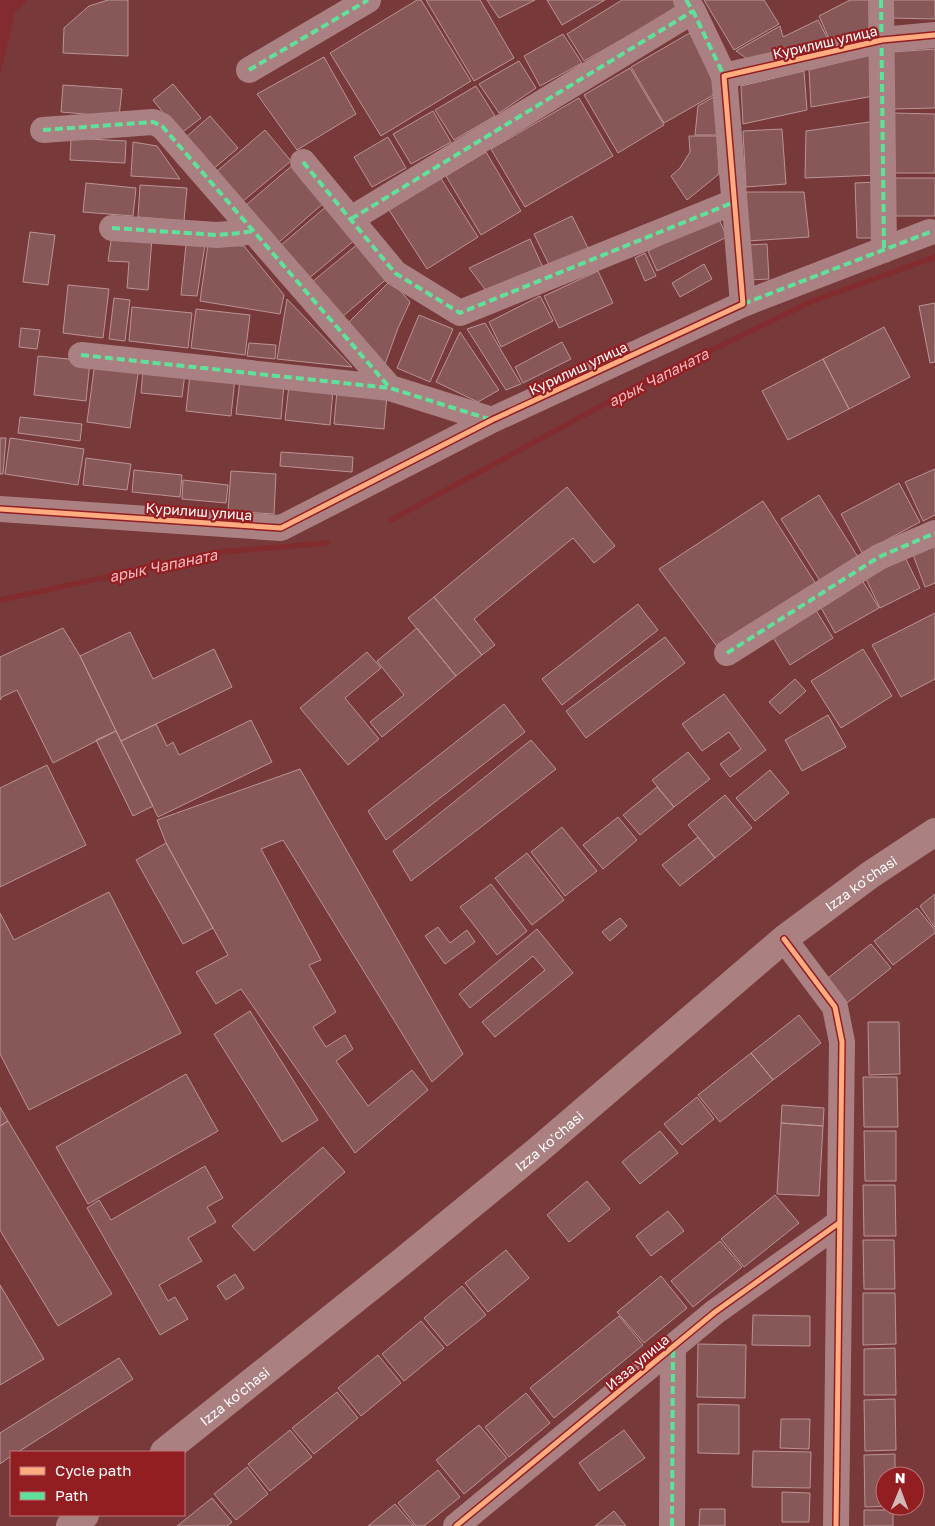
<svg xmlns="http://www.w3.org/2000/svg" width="935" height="1526" font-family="'Golos Text',sans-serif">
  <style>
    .water { fill: #822c30 }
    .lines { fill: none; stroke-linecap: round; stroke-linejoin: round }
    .stream { stroke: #822c30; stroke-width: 5.5 }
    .building { fill: #885758; stroke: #b99596 }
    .minor { stroke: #ab8082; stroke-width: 26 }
    .major { stroke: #aa8081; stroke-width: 28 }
    .quiet { stroke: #60e19b; stroke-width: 4; stroke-dasharray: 8 4; stroke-linecap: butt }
    .cycleway-casing { stroke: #931e22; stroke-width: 8 }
    .cycleway { stroke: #ffac80; stroke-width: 5 }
    .labels { text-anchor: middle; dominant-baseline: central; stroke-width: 4.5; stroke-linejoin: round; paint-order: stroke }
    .street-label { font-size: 14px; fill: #fff; stroke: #931e22 }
    .water-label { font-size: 15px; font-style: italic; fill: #f5bbbf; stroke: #931e22 }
  </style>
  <rect width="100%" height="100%" fill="#78393a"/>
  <!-- water -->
  <path class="water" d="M0,0H28L15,12L0,75Z"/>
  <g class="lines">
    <!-- stream -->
    <path class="stream" d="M391,520L636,387L810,302L935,257
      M0,600L222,552L327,543"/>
  </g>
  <!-- building -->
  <path class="building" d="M108,0H128V56L63,53L64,28L89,6Z
    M417,0H421L471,81L381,136L330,53Z
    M426,0H480L514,58L474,81Z
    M487,0H535L499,18Z
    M547,0H605L562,25Z
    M622,0H674L679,7L584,61L567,34Z
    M704,0H764L779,24L734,50Z
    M850,0H876L878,28L831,43L819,16Z
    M890,0H935V19L890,18Z
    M818,20L830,43L756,65L736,51L780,26L783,37Z
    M693,31L717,93L664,123L631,67Z
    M563,34L582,63L540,86L524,56Z
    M935,49V108L893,109L892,52Z
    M872,54L874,96L811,107L809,70Z
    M324,57L356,114L297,150L257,94Z
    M519,61L536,88L499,113L479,84Z
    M630,68L664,125L618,153L584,95Z
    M804,71L807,110L743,124L741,86Z
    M173,84L201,118L180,134L153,100Z
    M63,85L122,89L119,117L61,112Z
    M476,86L495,116L454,140L435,110Z
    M717,95V135H695L698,106Z
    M579,98L613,156L525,207L491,149Z
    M433,111L451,142L411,164L393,134Z
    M893,113L935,114V173H894Z
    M210,116L238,148L212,170L185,138Z
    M876,121L878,175L805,178L806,131Z
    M782,129L786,184L746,187L743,131Z
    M265,130L291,161L242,202L216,172Z
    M689,136H717L719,174L687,200L671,176L680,168L690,152Z
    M388,137L406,168L372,187L354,157Z
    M71,138L126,141L125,163L70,160Z
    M133,142L157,146L180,179L131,176Z
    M486,152L521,211L481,235L446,176Z
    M294,164L326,201L278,243L246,205Z
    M440,177L478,237L427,269L389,210Z
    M895,178H935V216H895Z
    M878,182V238H857L855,183Z
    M86,183L136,188L133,216L83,212Z
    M140,185L187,188L184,221L138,217Z
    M746,192H804L809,237L748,241Z
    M328,205L356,239L308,279L280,246Z
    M572,216L590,252L552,271L534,234Z
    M718,217L727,237L657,271L648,251Z
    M30,232L55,235L48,285L23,282Z
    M112,234L152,238L148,290L127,288L129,262L108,261Z
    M530,239L545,272L490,296L469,268Z
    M359,243L389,277L342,317L312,282Z
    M186,244L205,245L197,296L181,295Z
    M208,244L244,246L284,295L280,314L200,301Z
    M767,244L769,279L750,280L748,245Z
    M645,253L656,276L645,281L635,258Z
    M704,264L712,279L680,297L672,283Z
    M598,271L613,303L559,328L544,296Z
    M391,280L410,302L398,328L385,364L346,325Z
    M68,285L109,289L103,338L63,333Z
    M540,296L553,321L501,347L489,322Z
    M114,298L130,300L125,341L109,339Z
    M287,299L352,367L277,359Z
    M935,303V362L930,363L919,306Z
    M132,307L192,313L188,348L129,341Z
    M196,309L250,315L245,355L191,348Z
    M419,315L453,329L430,382L397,368Z
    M485,323L521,384L506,390L467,329Z
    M884,327L910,377L849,409L823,359Z
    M21,328L40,330L37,349L19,347Z
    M460,332L499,390L478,402L436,382Z
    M562,342L571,359L523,383L515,367Z
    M249,343L276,345L275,359L247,356Z
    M38,356L90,361L86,401L34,395Z
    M823,359L849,409L788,440L762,391Z
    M95,362L139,368L130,428L87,422Z
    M143,369L185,373L182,397L141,393Z
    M190,374L235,378L231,416L186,411Z
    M240,380L284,384L281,419L236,414Z
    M289,385L333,390L330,425L285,420Z
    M337,391L387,395L384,429L334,424Z
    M20,417L82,424L80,441L18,433Z
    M0,438H6L3,474H0Z
    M10,438L84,449L78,485L5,474Z
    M281,452L353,457L352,472L280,466Z
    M86,458L131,464L127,490L83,485Z
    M935,469V515L923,521L905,482Z
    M134,470L182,475L180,497L132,492Z
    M231,471L276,474L274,514L228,511Z
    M183,480L228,485L226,503L182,499Z
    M899,483L920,522L862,553L841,514Z
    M567,487L615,546L594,563L573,538L474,619L495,645L482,655L434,597Z
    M819,495L858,557L820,581L781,519Z
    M763,501L816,584L719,649L659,569Z
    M935,542V583L925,587L912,552Z
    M905,557L920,588L880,608L865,577Z
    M862,580L879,608L835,633L819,604Z
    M434,597L482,655L456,676L408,618Z
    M638,604L658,630L562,705L542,679Z
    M814,607L833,638L790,665L771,634Z
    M935,613V679L901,697L872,645Z
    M63,628L80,656L116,731L53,763L17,690L2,697L0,700V657Z
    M417,628L456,676L382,737L370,722L404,695L377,661Z
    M130,632L153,679L214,649L232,687L121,741L80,656Z
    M665,637L685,663L586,738L566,711Z
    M863,649L892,696L841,728L811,681Z
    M367,652L381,668L345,698L379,739L348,765L300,708Z
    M795,679L806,691L780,714L769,702Z
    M724,694L766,750L730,777L720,764L741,749L729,732L702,751L682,724Z
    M504,704L525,732L386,840L368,811Z
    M828,715L846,747L802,771L785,740Z
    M251,720L272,762L158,817L121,741L156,724L167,746L173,742L179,755Z
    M116,731L153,806L133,816L96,740Z
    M531,740L556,769L411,881L393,851Z
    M688,752L710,779L674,807L652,780Z
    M47,765L86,845L0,887V788Z
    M300,769L463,1054L432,1082L283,840L261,849L321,960L309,965L336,1012L313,1027L326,1047L345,1035L353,1049L336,1061L368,1106L412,1070L428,1090L355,1153L241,989L216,1004L196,972L228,955L166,843L157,820Z
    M770,770L789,793L755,821L736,798Z
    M657,787L674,807L640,835L623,815Z
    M725,795L752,828L715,858L688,825Z
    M618,817L637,840L603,869L583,845Z
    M562,827L597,871L565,896L531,852Z
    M698,837L715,858L680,886L662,865Z
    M166,843L213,928L183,944L136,860Z
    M527,853L564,900L532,925L495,878Z
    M491,884L527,931L497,955L460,907Z
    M109,892L181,1033L29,1110L0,1054V913L14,940Z
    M935,894V928L920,906Z
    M917,908L935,930V933L893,965L874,941Z
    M620,918L627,926L610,941L602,932Z
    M438,927L450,943L467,930L475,942L445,964L425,936Z
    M537,929L573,973L495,1037L482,1022L545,970L533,956L470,1008L459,994Z
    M871,944L891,968L843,1006L823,982Z
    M250,1011L318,1120L282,1142L214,1034Z
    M799,1015L821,1043L773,1080L751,1053Z
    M868,1022H899L900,1074L869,1075Z
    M751,1053L773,1080L720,1122L698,1095Z
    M186,1074L218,1131L88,1204L56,1147Z
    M863,1077H897L898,1127H864Z
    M697,1097L714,1119L682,1145L664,1124Z
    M782,1105L824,1108L823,1126L781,1123Z
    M0,1107L8,1121L0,1126Z
    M8,1121L112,1294L58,1326L0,1230V1126Z
    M781,1123L823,1126L819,1196L777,1194Z
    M660,1131L678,1153L640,1184L622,1162Z
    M864,1131H896V1181H865Z
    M323,1147L345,1172L254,1251L232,1226Z
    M205,1166L223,1198L207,1207L216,1222L188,1238L202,1261L159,1285L168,1301L175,1297L188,1319L160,1335L87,1208L99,1200L111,1220Z
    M587,1181L610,1209L569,1242L547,1215Z
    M863,1185H895L896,1236H864Z
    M775,1195L799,1223L744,1267L721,1239Z
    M668,1211L684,1231L651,1256L636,1236Z
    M863,1240H894L895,1289H864Z
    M720,1241L742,1267L693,1307L671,1281Z
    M506,1250L529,1278L488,1312L465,1283Z
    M235,1274L244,1288L226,1300L217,1286Z
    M661,1276L687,1308L644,1343L617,1312Z
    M0,1285L44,1359L0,1385Z
    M462,1286L486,1315L447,1346L424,1318Z
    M863,1293H895L896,1344L863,1345Z
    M753,1315L810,1316V1346L752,1345Z
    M619,1316L643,1345L554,1418L530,1388Z
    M421,1321L444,1348L404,1381L382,1354Z
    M698,1344L746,1345L745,1398L697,1397Z
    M895,1348L896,1395H864V1349Z
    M378,1355L401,1383L361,1416L338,1388Z
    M119,1358L133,1379L18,1452H11V1456L0,1464V1433Z
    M337,1392L358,1418L314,1454L292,1428Z
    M526,1393L550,1423L509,1457L485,1427Z
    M895,1399L896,1450L865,1451L864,1400Z
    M698,1404L739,1405V1454L698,1453Z
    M781,1419H810L809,1449L780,1448Z
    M479,1425L507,1458L464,1494L436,1460Z
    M290,1430L312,1457L270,1491L248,1464Z
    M624,1430L645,1458L599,1491L579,1463Z
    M753,1451L811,1452L810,1488L752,1487Z
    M895,1454V1476H885V1506H896L865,1507L864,1455Z
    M247,1467L268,1494L236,1520L214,1494Z
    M438,1470L460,1497L424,1526H416L398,1503Z
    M782,1492L810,1493L809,1522H782Z
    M212,1498L232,1522L227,1526H177Z
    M395,1504L414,1526H368Z
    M700,1509H725V1526H699Z
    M864,1510H893V1526H864Z
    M614,1511L626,1526H595Z"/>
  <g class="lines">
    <!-- minor -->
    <path class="minor" d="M686,0L693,11L724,76
      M881,0L884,250
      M249,70L368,0
      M43,130L153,122L162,126L390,388
      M303,162L395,273L460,313L734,202
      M351,219L693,11
      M112,228L217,235L241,233L253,231
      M743,304L930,232
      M81,355L390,388L492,420
      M0,509L281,528L492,420L743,304L724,76L882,40L935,35
      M727,653L879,557L935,533
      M784,939L835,1007L842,1042L836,1526
      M456,1526L715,1312L839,1223
      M672,1526L673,1347"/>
    <!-- major -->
    <g class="major">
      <path id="s1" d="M164,1452L403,1261L537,1151L784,939L870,875L935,832"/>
      <path d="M70,1526L85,1515"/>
    </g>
    <!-- quiet -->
    <path class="quiet" d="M686,0L693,11L724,76
      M881,0L884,250
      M249,70L368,0
      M43,130L153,122L162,126L390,388
      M303,162L395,273L460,313L734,202
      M351,219L693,11
      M112,228L217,235L241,233L253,231
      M743,304L930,232
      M81,355L390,388L492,420
      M727,653L879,557L935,533
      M672,1526L673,1347"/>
    <!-- cycleway casing -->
    <g class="cycleway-casing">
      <path id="cycleway" d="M0,509L281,528L492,420L743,304L724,76L882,40L935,35
        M784,939L835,1007L842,1042L836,1526
        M456,1526L715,1312L839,1223"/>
    </g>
    <!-- cycleway -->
    <use href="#cycleway" class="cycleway"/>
  </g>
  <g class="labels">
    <!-- street labels -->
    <g class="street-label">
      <text transform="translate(825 42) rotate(-13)">Курилиш улица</text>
      <text transform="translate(578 368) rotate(-25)">Курилиш улица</text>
      <text transform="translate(199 511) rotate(4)">Курилиш улица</text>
      <text stroke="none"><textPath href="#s1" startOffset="900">Izza ko'chasi</textPath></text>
      <text stroke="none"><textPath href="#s1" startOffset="495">Izza ko'chasi</textPath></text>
      <text transform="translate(637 1362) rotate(-40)">Изза улица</text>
      <text stroke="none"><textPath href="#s1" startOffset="90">Izza ko'chasi</textPath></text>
    </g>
    <!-- water labels -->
    <g class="water-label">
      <text transform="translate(658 377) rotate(-27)">арык Чапаната</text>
      <text transform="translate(163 565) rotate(-12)">арык Чапаната</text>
    </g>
  </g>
  <!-- legend -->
  <rect x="10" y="1451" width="175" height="65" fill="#931e22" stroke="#be787a"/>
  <rect x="20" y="1467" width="25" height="8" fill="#ffac80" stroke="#be787a"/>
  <text x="55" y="1476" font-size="15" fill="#ffffff">Cycle path</text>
  <rect x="20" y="1492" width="25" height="8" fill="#60e19b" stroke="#be787a"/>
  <text x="55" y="1501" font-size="15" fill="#ffffff">Path</text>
  <!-- north arrow -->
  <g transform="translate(900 1491) rotate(1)"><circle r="24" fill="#931e22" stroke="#be787a"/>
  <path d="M0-4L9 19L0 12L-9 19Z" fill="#d0baba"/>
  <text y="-8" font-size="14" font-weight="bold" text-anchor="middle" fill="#ffffff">N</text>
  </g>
</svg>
